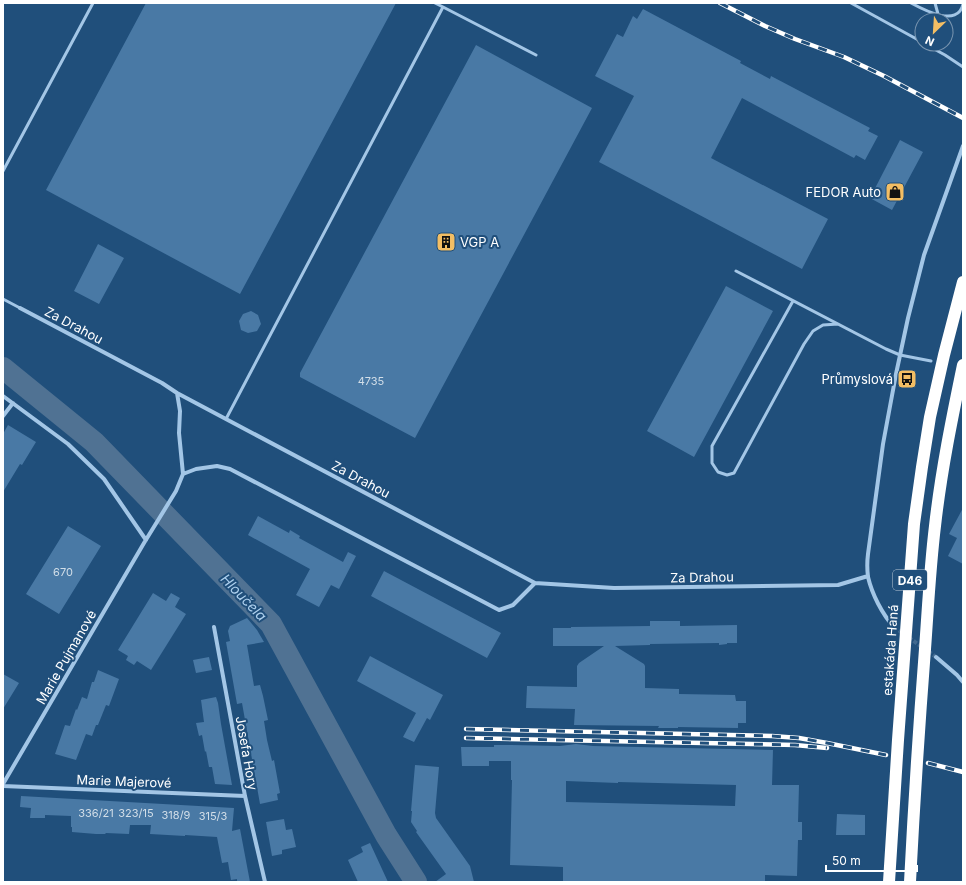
<svg xmlns="http://www.w3.org/2000/svg" width="966" height="885" font-family="Inter,sans-serif">
  <style>
    .lines { fill: none; stroke-linecap: round; stroke-linejoin: round }
    .river { stroke: #507293; stroke-width: 22 }
    .building { fill: #4979a5; fill-rule: evenodd }
    .minor-tunnel { stroke: #41698f; stroke-width: 4; stroke-dasharray: 4 2; stroke-linecap: butt }
    .service { stroke: #a3c6e6; stroke-width: 3 }
    .minor { stroke: #a3c6e6; stroke-width: 4 }
    .rail-casing { stroke: #fff; stroke-width: 4.5 }
    .rail { stroke: #204f7b; stroke-width: 3; stroke-dasharray: 9; stroke-linecap: butt }
    .motorway-bridge { stroke: #fff; stroke-width: 12 }
    .labels { text-anchor: middle; dominant-baseline: central; stroke-width: 4; stroke-linejoin: round; paint-order: stroke }
    .number-label { font-size: 11px; fill: #d2dee8 }
    .shield { fill: #204f7b; stroke: #bccad7; stroke-width: 1 }
    .shield-label { font-size: 12px; font-weight: bold; fill: #fff }
    .poi-label { font-size: 13px; fill: #fff; stroke: #204f7b; text-anchor: end }
    .street-label { font-size: 13px; fill: #fff; stroke: #204f7b }
    .water-label { font-size: 14px; font-style: italic; fill: #aed0ee; stroke: #204f7b }
  </style>
  <rect width="100%" height="100%" fill="#204f7b"/>
  <g class="lines">
    <!-- river -->
    <path class="river" d="M3,368L94,442L271,624L386,835L416,882"/>
  </g>
  <!-- building -->
  <path class="building" d="M146,3H396L240,294L46,190Z
    M643,9L741,61L740,63L770,79L771,76L870,128L868,131L878,136L865,160L856,155L854,158L742,98L711,158L828,219L802,269L599,162L634,96L595,76L617,34L623,37L633,16L637,19Z
    M476,45L592,108L415,438L300,377V373Z
    M900,140L923,152L892,210L870,198Z
    M98,244L124,258L99,304L74,291Z
    M726,286L773,311L694,457L647,431Z
    M251,311L258,315L261,324L257,331L248,333L241,330L239,321L243,314Z
    M8,425L36,442L22,465L20,464L3,492V434Z
    M963,508V564L948,556L957,538L949,534Z
    M258,516L289,533L290,530L300,536L299,538L343,562L348,552L356,556L339,589L331,585L319,607L296,595L310,569L248,535Z
    M68,526L101,546L59,614L26,594Z
    M384,571L501,633L487,658L371,596Z
    M153,593L166,601L171,593L180,598L175,607L186,614L151,670L137,661L134,665L126,660L128,656L118,650Z
    M247,618L257,630L264,642L247,645L254,686L260,685L263,696L268,720L264,721L267,740L272,761L274,760L280,793L277,794L278,800L260,804L242,703L237,704L226,642L230,641L228,631L230,626Z
    M650,621H680V626L737,625V643H727V644L719,645V643L650,644V645L615,646L644,664L645,666V688L679,689V694L735,695L736,701H746V723H738V728L678,727V728H658L659,726L574,725L575,709L526,708L527,686L577,687V666L579,663L604,646H553V628H571V627L650,626Z
    M370,656L443,695L430,720L427,718L414,742L403,737L416,713L357,681Z
    M209,657L212,670L196,673L193,660Z
    M98,670L119,679L109,706L106,705L98,725H96L92,736L86,734L76,760L55,754L65,725L70,726L76,709L77,710L82,697L87,699L92,682H94Z
    M3,674L19,683L3,709Z
    M216,697L218,703L221,724L232,785L215,784L212,767H209L206,751L205,752L202,735L199,736L196,723L204,722L201,700Z
    M576,744L593,746L773,750L772,785H799L798,822H802V840H798L797,876L765,875V882H622L563,881V867L510,865L512,780H511V761H489V766H462L461,747H494V745H511L560,746ZM566,781L618,783V782L736,785L735,806L566,802Z
    M415,765L439,767L435,813L436,818L470,866L474,882H435L446,874L416,832L417,831L411,822L412,811H411Z
    M21,796L234,808L232,831L240,829L250,882H237V879L231,880L228,862L222,863L217,837L185,835V836L150,834L151,825H130L129,834L106,833L105,834H96L72,832V827H71V816L45,815V818H30L31,808L20,807Z
    M837,814L865,815V835H836Z
    M284,819L286,830L292,829L296,847L282,850V854L272,856L266,822Z
    M370,843L388,882H358L348,860L363,852L361,847Z"/>
  <g class="lines">
    <!-- minor-tunnel -->
    <path class="minor-tunnel" d="M894,627L936,657"/>
    <!-- service -->
    <path class="service" d="M851,3L922,42
      M911,3C924,10 958,28 963,4
      M935,3L938,14
      M443,7L536,55
      M925,44L945,55L963,67
      M3,171L93,3
      M736,271L886,349L900,355L931,361
      M3,299L20,308
      M793,301L712,446V463L718,472L727,475L734,473L804,344L813,331L823,325L838,324
      M226,419L443,7L435,3"/>
    <!-- minor -->
    <path class="minor" d="M20,308L162,383L177,393L535,583
      M3,396L68,444L104,479L146,540
      M3,416L13,403
      M183,474L196,469L217,466L230,469L499,610L513,605L535,583L614,588L838,585L868,576
      M214,627L245,796L265,882
      M894,627C882,614 872,594 868,577C867,569 867,562 868,554L883,444L896,374L908,318L924,255L963,146
      M936,657L957,675L963,682
      M3,784L144,543L176,491L183,474L179,433L180,411L177,393
      M3,786L245,796"/>
    <!-- rail casing -->
    <g class="rail-casing">
      <path id="rail" d="M720,3L765,26L795,39L844,57L884,76L963,118
        M466,729L772,736L799,738L827,743L886,755
        M466,738L795,745L827,748
        M928,763L963,772"/>
    </g>
    <!-- rail -->
    <use href="#rail" class="rail"/>
    <!-- motorway-bridge -->
    <path class="motorway-bridge" d="M889,882L898,740L914,524L922,467L930,417L944,355L963,282
      M910,882C914,804 919,727 925,649C928,608 930,567 935,526C941,472 952,418 963,365"/>
  </g>
  <!-- icons -->
  <defs>
    <g id="shop-square" transform="scale(1)"><rect x="-9" y="-9" width="18" height="18" rx="4" fill="#f3be64" stroke="#204f7b"/><path d="M-5-2.5h2.3a2.7 3.5 0 0 1 5.4 0H5L5.5 6h-11ZM-1.5-2.5h3a1.5 2.3 0 0 0-3 0Z" fill="#111"/></g>
    <g id="building-square" transform="scale(1)"><rect x="-9" y="-9" width="18" height="18" rx="4" fill="#f3be64" stroke="#204f7b"/><path d="M-4-6H4V6H1V3H-1V6H-4ZM-2.5-4.3h1.7v1.8h-1.7ZM.8-4.3h1.7v1.8H.8ZM-2.5-1h1.7V.8h-1.7ZM.8-1h1.7V.8H.8Z" fill="#111"/></g>
    <g id="bus-square" transform="scale(1)"><rect x="-9" y="-9" width="18" height="18" rx="4" fill="#f3be64" stroke="#204f7b"/><path d="M-5-6H5V4H4V6H2V4H-2V6H-4V4H-5ZM-3.5-4V0h7V-4ZM-3.5 1.2v1.5H-2V1.2ZM2 1.2v1.5H3.5V1.2Z" fill="#111"/></g>
  </defs>
  <g fill-rule="evenodd">
    <use href="#shop-square" x="895" y="192"/>
    <use href="#building-square" x="446" y="242"/>
    <use href="#bus-square" x="907" y="379"/>
  </g>
  <g class="labels">
    <!-- number labels -->
    <g class="number-label">
      <text x="371" y="381">4735</text>
      <text x="63" y="572">670</text>
      <text x="96" y="813">336/21</text>
      <text x="136" y="813">323/15</text>
      <text x="176" y="815">318/9</text>
      <text x="213" y="816">315/3</text>
    </g>
    <!-- shield labels -->
    <rect class="shield" x="893" y="570" width="34" height="20" rx="3"/>
    <g class="shield-label">
      <text x="910" y="580">D46</text>
    </g>
    <!-- poi labels -->
    <g class="poi-label">
      <text x="881" y="192">FEDOR Auto</text>
      <text x="460" y="242" text-anchor="start">VGP A</text>
      <text x="893" y="379">Průmyslová</text>
    </g>
    <!-- street labels -->
    <g class="street-label">
      <text transform="translate(74 325) rotate(28)">Za Drahou</text>
      <text transform="translate(361 479) rotate(28)">Za Drahou</text>
      <text transform="translate(702 577) rotate(-1)">Za Drahou</text>
      <text transform="translate(890 650) rotate(-86)">estakáda Haná</text>
      <text transform="translate(66 657) rotate(-60)">Marie Pujmanové</text>
      <text transform="translate(247 753) rotate(80)">Josefa Hory</text>
      <text transform="translate(124 781) rotate(2)">Marie Majerové</text>
    </g>
    <!-- water labels -->
    <g class="water-label">
      <text transform="translate(244 597) rotate(46)">Hloučela</text>
    </g>
  </g>
  <!-- border -->
  <rect width="966" height="885" fill="none" stroke="#ffffff" stroke-width="8"/>
  <!-- north arrow -->
  <g transform="translate(934 32) rotate(205)"><circle r="19" fill="#204f7b" stroke="#7995b0"/>
  <path d="M0-3L7 15L0 10L-7 15Z" fill="#f3be64"/>
  <text y="-6" font-size="11" font-weight="bold" text-anchor="middle" fill="#ffffff">N</text>
  </g>
  <!-- scale -->
  <path d="M826 865v6h91v-6" fill="none" stroke="#ffffff" stroke-width="2"/>
  <text x="832" y="865" font-size="12" fill="#ffffff" stroke="#204f7b" stroke-width="3" paint-order="stroke">50 m</text>
</svg>
